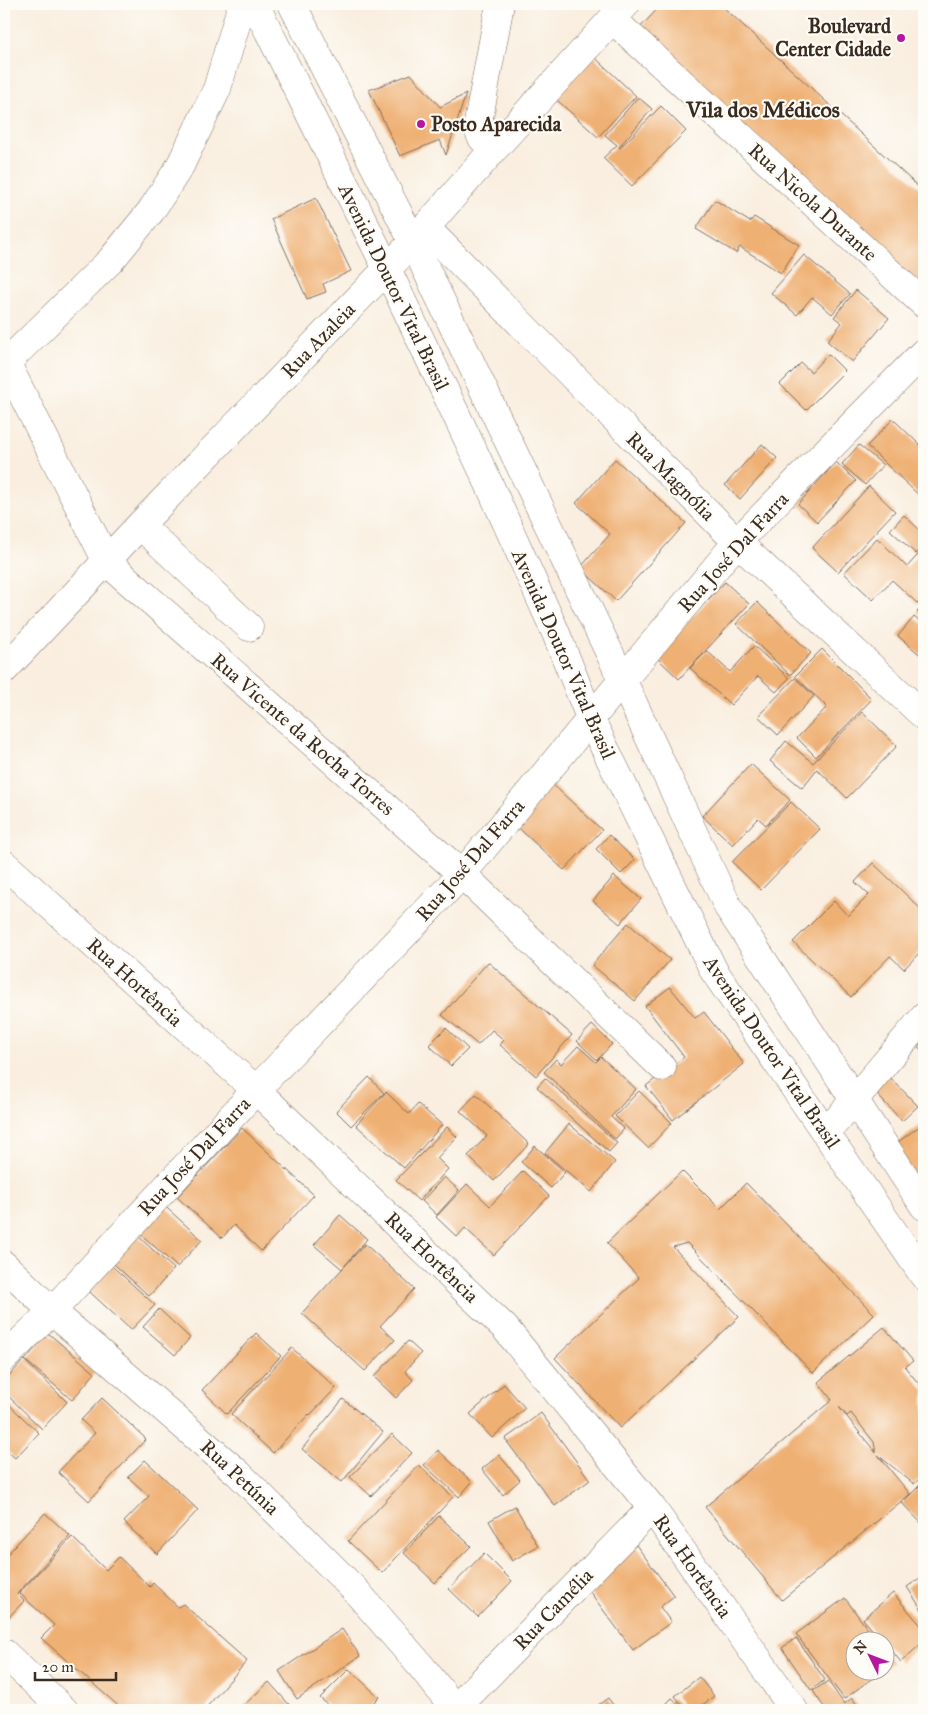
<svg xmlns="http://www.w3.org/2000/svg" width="928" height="1714" font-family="'IM FELL Great Primer',serif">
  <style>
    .building { fill: #efb073; fill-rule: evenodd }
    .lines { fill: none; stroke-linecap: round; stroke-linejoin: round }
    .minor-casing { stroke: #7e6f62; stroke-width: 29 }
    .major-casing { stroke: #7e6f62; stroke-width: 29 }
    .minor { stroke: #fff; stroke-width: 28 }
    .major { stroke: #fff; stroke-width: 28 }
    .poi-dot { fill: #b5179e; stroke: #fdfcf7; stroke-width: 2 }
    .labels { text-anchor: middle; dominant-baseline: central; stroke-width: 4.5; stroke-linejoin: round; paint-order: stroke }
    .poi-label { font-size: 20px; font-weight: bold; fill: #3b2a1e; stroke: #fdfcf7; text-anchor: end }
    .street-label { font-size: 20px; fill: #3b2a1e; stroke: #fdfcf7 }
    .quarter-label { font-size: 22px; font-weight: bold; fill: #3b2a1e; stroke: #fdfcf7 }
  </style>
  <rect width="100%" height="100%" fill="#fdfcf7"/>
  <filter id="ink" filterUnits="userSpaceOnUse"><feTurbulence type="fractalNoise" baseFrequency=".02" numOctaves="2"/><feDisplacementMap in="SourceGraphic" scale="10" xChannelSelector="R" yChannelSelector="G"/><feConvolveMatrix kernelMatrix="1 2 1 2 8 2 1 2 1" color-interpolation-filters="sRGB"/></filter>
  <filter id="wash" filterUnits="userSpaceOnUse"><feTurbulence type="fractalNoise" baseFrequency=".0096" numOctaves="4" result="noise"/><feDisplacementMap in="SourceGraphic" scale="20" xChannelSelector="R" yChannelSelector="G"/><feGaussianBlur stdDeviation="1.12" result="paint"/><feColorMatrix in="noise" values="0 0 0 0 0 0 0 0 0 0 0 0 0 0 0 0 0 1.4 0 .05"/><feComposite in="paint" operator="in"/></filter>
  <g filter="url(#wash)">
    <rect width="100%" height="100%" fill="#f9eedf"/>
    <g id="blocks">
      <!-- building -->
      <path class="building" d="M662,4H720L924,192V292L636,32Z
        M588,51L636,96L598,137L549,93Z
        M411,74L440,107L466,94L446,155L440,140L400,156L369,90Z
        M638,97L652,109L619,147L620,148L661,106L686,131L632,186L603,158L617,145L605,135Z
        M316,198L351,271L323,284L326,292L307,299L271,219Z
        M715,200L750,222L754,217L799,245L781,273L740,247L736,253L696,229Z
        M804,255L850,294L832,314L812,297L797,315L771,293Z
        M856,290L889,318L852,362L827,341L842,323L834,317Z
        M828,354L845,371L806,410L780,384L801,363L811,372Z
        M893,419L924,449V500L867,446Z
        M762,444L777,458L740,499L725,485Z
        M859,445L883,465L865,485L842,464Z
        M615,459L686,523L616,601L580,568L610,534L576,503Z
        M836,462L856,481L817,522L798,504Z
        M869,486L895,511L838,572L812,548Z
        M904,515L924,534V546L916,554L890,530Z
        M877,538L907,567L924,548V597L918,604L892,580L873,600L844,573Z
        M725,582L749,604L679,679L655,656Z
        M757,602L811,653L790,675L736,624Z
        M924,604V619L917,612Z
        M914,617L924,625V658L898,636Z
        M754,646L789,678L776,692L758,676L731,705L690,668L707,651L730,672Z
        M822,649L872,699L816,757L797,738L827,707L795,676Z
        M795,678L814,696L778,735L758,716Z
        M862,712L897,746L847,798L817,769L802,788L770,761L786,741L813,763Z
        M751,764L790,800L766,825L758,818L733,845L702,816Z
        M549,781L602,830L564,870L511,821Z
        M791,802L820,829L761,890L732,862Z
        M609,835L635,860L621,874L596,849Z
        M873,863L924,912V948L904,969L890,956L851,997L793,942L834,901L848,916L869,895L855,882Z
        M614,876L641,899L620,924L593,901Z
        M628,923L670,960L635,1001L592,965Z
        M488,962L572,1035L536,1076L500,1045L504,1040L492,1030L478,1045L442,1015Z
        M670,987L695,1018L704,1012L744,1064L673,1120L646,1086L684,1057L645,1006Z
        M592,1025L612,1044L597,1060L577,1041Z
        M446,1028L468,1049L451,1066L429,1045Z
        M924,1033V1052L915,1044Z
        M578,1046L596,1062L601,1057L636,1089L611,1117L624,1129L615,1139L544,1072L556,1059L561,1064Z
        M884,1071L918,1106L902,1121L868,1085Z
        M369,1077L384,1093L351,1126L336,1111Z
        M545,1078L617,1143L609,1152L537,1087Z
        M639,1091L672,1123L648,1148L615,1116Z
        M386,1092L409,1114L418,1104L442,1125L404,1168L356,1125Z
        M476,1094L529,1144L494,1181L468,1156L487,1136L460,1111Z
        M924,1123V1193L891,1147Z
        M569,1124L615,1162L591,1192L545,1153Z
        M447,1127L457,1137L437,1158L448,1169L419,1201L396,1180Z
        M242,1128L314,1195L261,1251L234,1225L222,1238L177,1197Z
        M535,1146L565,1172L551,1188L521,1162Z
        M523,1171L549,1196L494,1255L465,1228L457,1237L436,1217L467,1184L490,1206Z
        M682,1171L720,1209L746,1183L874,1314L813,1373L698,1254L687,1243L673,1247L739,1317L620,1428L555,1358L639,1278L607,1243Z
        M444,1177L459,1190L437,1215L422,1201Z
        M158,1200L202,1240L177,1267L133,1227Z
        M340,1215L367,1239L342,1269L314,1245Z
        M129,1228L174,1269L149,1296L104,1255Z
        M365,1244L414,1289L380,1326L395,1340L365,1371L302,1313Z
        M102,1257L155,1305L131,1330L79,1282Z
        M159,1309L190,1338L175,1355L143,1327Z
        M884,1327L913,1361L905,1367L924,1390V1475L914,1484L878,1455L910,1494L782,1600L705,1507L832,1400L818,1382ZM839,1407L847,1416L851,1413L874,1442L876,1453Z
        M48,1333L95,1373L72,1400L25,1360Z
        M256,1333L281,1356L227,1414L202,1390Z
        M408,1341L421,1353L405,1371L413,1380L396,1398L374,1377Z
        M292,1348L336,1388L310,1415L309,1414L273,1453L231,1414Z
        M24,1360L67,1402L42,1429L4,1392V1381Z
        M504,1384L525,1408L492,1438L470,1414Z
        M102,1398L146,1439L89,1501L58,1472L95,1433L81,1420Z
        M343,1399L383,1432L342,1482L302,1449Z
        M4,1400L39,1433L15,1458L4,1448Z
        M541,1413L590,1480L555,1506L505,1439Z
        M392,1434L412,1453L371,1496L350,1477Z
        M438,1450L472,1482L459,1497L424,1465Z
        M499,1455L520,1480L503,1495L482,1469Z
        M145,1460L198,1510L157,1554L124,1522L149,1496L128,1477Z
        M419,1465L453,1497L382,1573L348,1541Z
        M924,1481V1526L902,1503Z
        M515,1506L538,1546L512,1561L489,1521Z
        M45,1513L70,1536L17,1594L24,1601L6,1620L4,1618V1558Z
        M439,1516L471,1546L435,1583L404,1553Z
        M72,1537L106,1570L119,1557L150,1587L153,1583L178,1607L183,1604L247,1661L204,1710H123L41,1638L54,1625L19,1593Z
        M636,1545L674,1596L660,1607L671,1622L633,1650L584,1584Z
        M484,1553L512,1581L478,1617L449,1589Z
        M924,1575V1613L907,1587Z
        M893,1593L924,1629V1641L901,1662L886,1644V1642H883L863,1619Z
        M845,1598L877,1642H856V1672H881L844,1699L796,1634Z
        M342,1629L360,1656L297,1699L279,1671Z
        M796,1638L825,1680L811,1690L782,1648Z
        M886,1654L892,1663L886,1668Z
        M349,1669L379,1697L366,1710H333L320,1698Z
        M699,1677L714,1696L696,1710H686L675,1696Z
        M828,1681L844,1704L852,1698L861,1710H826L813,1691Z
        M269,1682L294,1710H241L246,1707L244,1705Z
        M608,1698L617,1710H591Z
        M672,1698L685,1710H660Z"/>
    </g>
  </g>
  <g filter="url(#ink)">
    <use href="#blocks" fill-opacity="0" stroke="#7e6f62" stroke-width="1"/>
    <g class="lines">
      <!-- minor casing -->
      <g class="minor-casing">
        <path id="minor" d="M612,19L924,304
          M494,149C484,141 478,137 478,123L500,4
          M425,227L737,542L924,716
          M4,358L107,562L462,874L662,1067
          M4,365L111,260L151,211L180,166L217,89L242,4
          M140,525L249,627
          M4,670L140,525L413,242L494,149L626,4
          M4,864L256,1090L505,1328L652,1508L794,1710
          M826,1133L924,1017
          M4,1265L52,1311L239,1474L356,1591L420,1665L456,1710
          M4,1358L52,1311L256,1090L462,874L737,542L924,352
          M4,1653L64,1710
          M454,1710L652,1508"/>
      </g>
      <!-- major casing -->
      <g class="major-casing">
        <path id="major" d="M255,4L387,269L489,484L555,631L591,720L714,971L924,1276
          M292,4L413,242L622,679L728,907L924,1206"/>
      </g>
      <!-- minor -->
      <use href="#minor" class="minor"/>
      <!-- major -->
      <use href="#major" class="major"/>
    </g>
  </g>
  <!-- markers -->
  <g class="poi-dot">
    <circle cx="901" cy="38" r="5"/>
    <circle cx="421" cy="124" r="5"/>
  </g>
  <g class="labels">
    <!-- poi labels -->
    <g class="poi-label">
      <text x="891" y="26">Boulevard<tspan x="891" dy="23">Center Cidade</tspan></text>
      <text x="431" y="124" text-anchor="start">Posto Aparecida</text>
    </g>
    <!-- street labels -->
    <g class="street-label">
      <text transform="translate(813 202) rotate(42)">Rua Nicola Durante</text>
      <text transform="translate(394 287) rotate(64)">Avenida Doutor Vital Brasil</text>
      <text transform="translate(318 340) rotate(-46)">Rua Azaleia</text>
      <text transform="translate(671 476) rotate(45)">Rua Magnólia</text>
      <text transform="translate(733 552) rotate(-48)">Rua José Dal Farra</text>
      <text transform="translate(564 654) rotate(66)">Avenida Doutor Vital Brasil</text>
      <text transform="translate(303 734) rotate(41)">Rua Vicente da Rocha Torres</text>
      <text transform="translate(470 860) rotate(-49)">Rua José Dal Farra</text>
      <text transform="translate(135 982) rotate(42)">Rua Hortência</text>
      <text transform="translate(772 1052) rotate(56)">Avenida Doutor Vital Brasil</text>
      <text transform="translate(194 1156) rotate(-47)">Rua José Dal Farra</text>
      <text transform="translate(432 1257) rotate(44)">Rua Hortência</text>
      <text transform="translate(240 1477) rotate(43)">Rua Petúnia</text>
      <text transform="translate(693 1566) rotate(55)">Rua Hortência</text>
      <text transform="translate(553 1609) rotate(-46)">Rua Camélia</text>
    </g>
    <!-- quarter labels -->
    <g class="quarter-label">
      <text x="763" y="109">Vila dos Médicos</text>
    </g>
  </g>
  <!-- margin -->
  <rect width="928" height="1714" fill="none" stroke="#fdfcf7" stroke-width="20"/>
  <!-- north arrow -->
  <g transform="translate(870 1656) rotate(312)"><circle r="24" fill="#fdfcf7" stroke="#afa8a0"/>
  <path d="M0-4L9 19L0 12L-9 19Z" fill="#b5179e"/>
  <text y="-8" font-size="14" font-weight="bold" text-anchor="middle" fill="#3b2a1e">N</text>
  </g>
  <!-- scale -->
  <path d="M35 1672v8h81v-8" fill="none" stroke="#3b2a1e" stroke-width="2.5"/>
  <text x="42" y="1672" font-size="15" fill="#3b2a1e" stroke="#fdfcf7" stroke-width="4" paint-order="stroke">20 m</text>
</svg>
